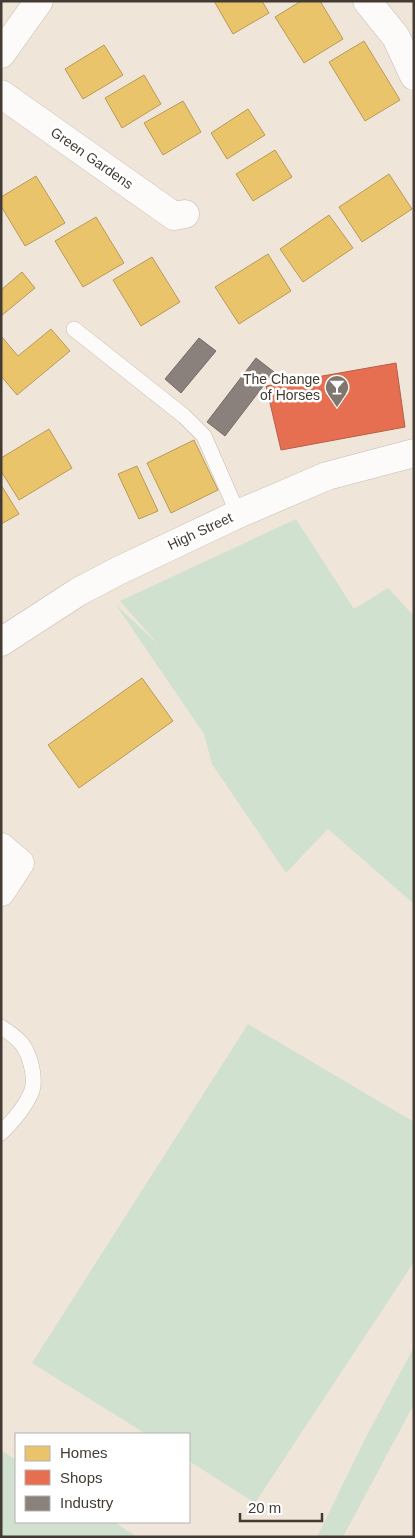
<svg xmlns="http://www.w3.org/2000/svg" width="415" height="1538" font-family="Helvetica,sans-serif">
  <style>
    .green { fill: #d1e1cf }
    .homes { fill: #e9c46a; stroke: #b79b5a }
    .shops { fill: #e76f51; stroke: #b65f48 }
    .industry { fill: #8a817c; stroke: #756c66 }
    .lines { fill: none; stroke-linecap: round; stroke-linejoin: round }
    .service-casing { stroke: #c3bab1; stroke-width: 16 }
    .minor-casing { stroke: #c3bab1; stroke-width: 29 }
    .secondary-casing { stroke: #c3bab1; stroke-width: 29 }
    .service { stroke: #fdfbf9; stroke-width: 15 }
    .minor { stroke: #fdfbf9; stroke-width: 28 }
    .secondary { stroke: #fdfbf9; stroke-width: 28 }
    .labels { text-anchor: middle; dominant-baseline: central; stroke-width: 5; stroke-linejoin: round; paint-order: stroke }
    .street-label { font-size: 14px; fill: #433b33; stroke: #fff }
    .poi-label { font-size: 14px; fill: #433b33; stroke: #fff; text-anchor: end }
  </style>
  <rect width="100%" height="100%" fill="#f0e5d9"/>
  <!-- green -->
  <path class="green" d="M296,519L354,609L388,588L414,616V904L328,829L286,873L212,764L204,734L116,605L158,644L120,601Z
    M248,1024L414,1122V1262L255,1503L189,1461V1434H146L32,1363Z
    M414,1347V1404L343,1537H317L365,1439Z
    M1,1450L16,1460V1522H114L137,1537H1Z"/>
  <!-- homes -->
  <path class="homes" d="M214,1H262L269,13L233,34Z
    M301,1H320L343,39L304,63L275,17Z
    M364,41L400,100L365,121L329,62Z
    M104,45L123,75L83,99L65,69Z
    M144,75L161,104L122,128L105,98Z
    M183,101L201,132L163,155L144,123Z
    M248,109L265,135L227,159L211,133Z
    M275,150L292,177L253,201L236,174Z
    M389,174L412,209L362,242L339,207Z
    M36,176L65,223L25,246L1,206V197Z
    M329,215L353,248L303,282L280,249Z
    M96,217L124,263L83,287L55,241Z
    M268,254L291,291L239,324L215,287Z
    M152,257L180,302L141,326L113,280Z
    M22,272L35,288L1,316V290Z
    M51,329L70,351L17,395L1,376V336L18,356Z
    M49,429L72,468L19,500L1,471V458Z
    M194,440L218,490L171,513L147,463Z
    M137,466L158,511L139,519L118,474Z
    M1,485L19,514L1,524Z
    M142,678L173,721L79,788L48,745Z"/>
  <!-- shops -->
  <path class="shops" d="M396,363L405,427L281,450L266,386Z"/>
  <!-- industry -->
  <path class="industry" d="M199,338L216,351L181,393L165,379Z
    M256,358L274,372L225,436L207,422Z"/>
  <g class="lines">
    <!-- service casing -->
    <g class="service-casing">
      <path id="service" d="M74,329L184,416L204,436L238,514
        M1,1027C9,1032 16,1037 22,1044C30,1055 37,1079 31,1093C25,1107 12,1122 1,1133"/>
    </g>
    <!-- minor casing -->
    <g class="minor-casing">
      <path id="minor" d="M367,1L396,37L414,76
        M1,54L39,1
        M1,94L174,216L185,214
        M1,847L20,863L1,892"/>
    </g>
    <!-- secondary casing -->
    <g class="secondary-casing">
      <path id="secondary" d="M1,642L78,592L118,571L238,514L327,476L414,453"/>
    </g>
    <!-- service -->
    <use href="#service" class="service"/>
    <!-- minor -->
    <use href="#minor" class="minor"/>
    <!-- secondary -->
    <use href="#secondary" class="secondary"/>
  </g>
  <!-- icons -->
  <defs>
    <g id="bar-pin" transform="scale(1.25)"><path d="M0 17L-7.5 6A9.5 9.5 0 1 1 7.5 6Z" fill="#80766d" stroke="#fff"/><path d="M-6-5H6L.8 .8V4.5H3.5V6h-7V4.5H-.8V.8Z" fill="#fff"/></g>
  </defs>
  <g fill-rule="evenodd">
    <use href="#bar-pin" x="337" y="387"/>
  </g>
  <g class="labels">
    <!-- street labels -->
    <g class="street-label">
      <text transform="translate(92 158) rotate(35)">Green Gardens</text>
      <text transform="translate(200 531) rotate(-25)">High Street</text>
    </g>
    <!-- poi labels -->
    <g class="poi-label">
      <text x="320" y="379">The Change<tspan x="320" dy="16">of Horses</tspan></text>
    </g>
  </g>
  <!-- border -->
  <rect width="415" height="1538" fill="none" stroke="#433b33" stroke-width="5"/>
  <!-- legend -->
  <rect x="15" y="1433" width="175" height="90" fill="#ffffff" stroke="#b4b1ad"/>
  <rect x="25" y="1446" width="25" height="15" fill="#e9c46a" stroke="#b4b1ad"/>
  <text x="60" y="1458" font-size="15" fill="#433b33">Homes</text>
  <rect x="25" y="1470" width="25" height="15" fill="#e76f51" stroke="#b4b1ad"/>
  <text x="60" y="1483" font-size="15" fill="#433b33">Shops</text>
  <rect x="25" y="1496" width="25" height="15" fill="#8a817c" stroke="#b4b1ad"/>
  <text x="60" y="1508" font-size="15" fill="#433b33">Industry</text>
  <!-- scale -->
  <path d="M240 1513v8h82v-8" fill="none" stroke="#433b33" stroke-width="2.5"/>
  <text x="248" y="1513" font-size="15" fill="#433b33" stroke="#ffffff" stroke-width="4" paint-order="stroke">20 m</text>
</svg>
